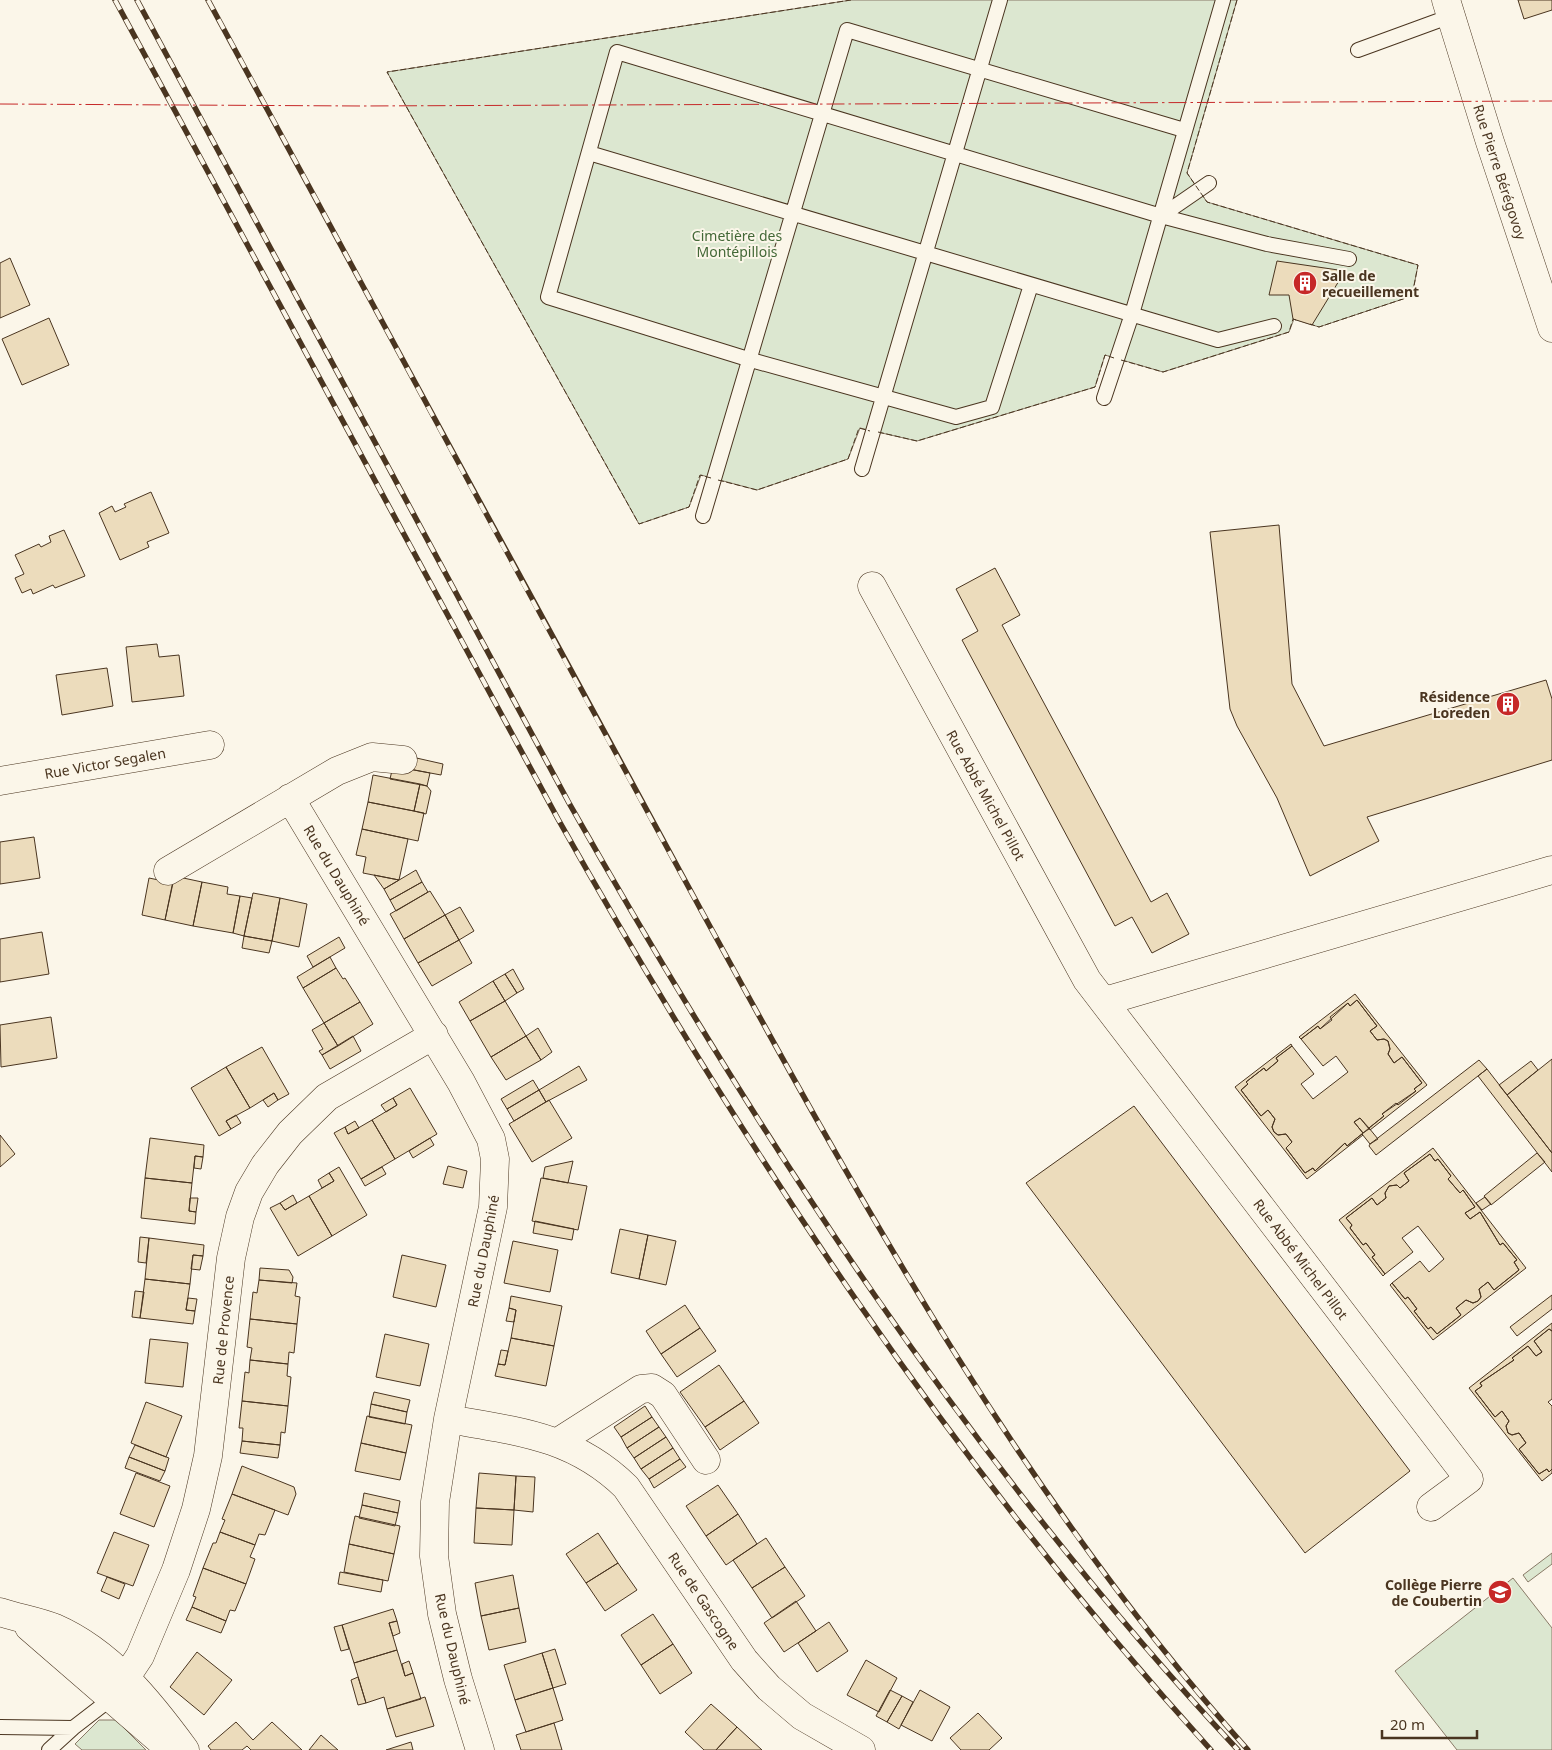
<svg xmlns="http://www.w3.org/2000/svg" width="1552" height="1750" font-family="'Noto Sans',sans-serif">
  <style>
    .green { fill: #dce7d0; stroke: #887966 }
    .building { fill: #ecdcbc; stroke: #4a3520 }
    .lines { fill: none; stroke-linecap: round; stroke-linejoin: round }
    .service-casing { stroke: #4a3520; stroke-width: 16 }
    .minor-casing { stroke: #4a3520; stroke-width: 29 }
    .tertiary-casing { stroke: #4a3520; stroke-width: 29 }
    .service { stroke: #fbf6e9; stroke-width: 14 }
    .minor { stroke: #fbf6e9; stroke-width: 28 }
    .tertiary { stroke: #fbf6e9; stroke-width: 28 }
    .rail-casing { stroke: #4a3520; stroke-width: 5.5 }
    .rail { stroke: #fbf6e9; stroke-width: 4; stroke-dasharray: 11; stroke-linecap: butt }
    .fence { stroke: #4a3520; stroke-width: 1; stroke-dasharray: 6 2.5; stroke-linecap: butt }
    .power { stroke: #c62828; stroke-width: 1; stroke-dasharray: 18 4 2.5 4; stroke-linecap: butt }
    .labels { text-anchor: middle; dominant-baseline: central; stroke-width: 4; stroke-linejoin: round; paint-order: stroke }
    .street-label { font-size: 14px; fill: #4a3520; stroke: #fbf6e9 }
    .park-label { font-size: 14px; fill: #436837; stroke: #fbf6e9 }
    .poi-label { font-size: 14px; font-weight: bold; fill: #4a3520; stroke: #fbf6e9; text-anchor: end }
  </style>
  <rect width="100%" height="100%" fill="#fbf6e9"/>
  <!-- green -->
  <path class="green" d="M851,0H1237L1187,173L1207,202L1418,265L1412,296L1319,327L1294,319L1289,332L1163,372L1105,355L1095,387L917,441L860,428L848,459L757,490L701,475L689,507L639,524L387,72Z
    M1552,1553V1564L1528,1582L1523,1575Z
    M1513,1578L1552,1628V1750H1457L1395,1671Z
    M99,1720H116L146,1750H82L75,1744Z"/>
  <!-- building -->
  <path class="building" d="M1518,0H1552V10L1524,19Z
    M10,258L30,305L0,318V263Z
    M1277,261L1345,271L1312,325L1293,319L1289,295H1269Z
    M49,318L69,365L22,385L2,339Z
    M151,492L169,533L147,542L149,547L120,560L99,513L112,506L115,512L126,507L124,504Z
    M1279,525L1292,684L1324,746L1546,680L1552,699V760L1367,817L1379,841L1310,876L1277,798L1237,726L1230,709L1210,532Z
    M64,530L85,576L55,588L53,585L33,594L31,589L22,593L15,578L24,574L15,555L39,544L41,547L51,542L49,536Z
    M995,568L1020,615L1002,625L1151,902L1167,893L1189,934L1152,953L1132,917L1115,926L962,640L978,631L956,589Z
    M157,644L159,657L179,655L184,696L132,702L126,647Z
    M107,668L113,706L62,715L56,675Z
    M412,757L443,764L441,775L409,769Z
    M393,766L430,773L427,786L390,779Z
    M373,775L420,784L414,811L368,802Z
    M420,784L427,786L431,791L426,814L414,811Z
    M368,802L424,813L418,841L362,829Z
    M362,829L408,839L399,880L363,873L366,857L356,855Z
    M34,837L40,878L0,884V842Z
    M416,870L422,882L390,900L384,889Z
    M374,875L399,880L384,889Z
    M174,876L202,882L193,926L165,920Z
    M149,878L173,883L165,920L142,915Z
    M202,882L228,887L227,894L240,896L233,933L193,926Z
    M422,882L428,892L396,911L390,900Z
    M430,891L445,915L404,939L390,914Z
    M253,893L280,898L272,941L244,936Z
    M240,896L252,898L244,936L233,933Z
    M280,898L307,904L299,947L272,941Z
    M460,907L474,931L459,940L445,915Z
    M445,915L459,940L418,963L404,939Z
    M42,932L49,974L0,982V939Z
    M244,936L272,941L269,953L242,948Z
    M339,937L345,948L313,967L307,956Z
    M459,940L472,963L432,986L418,963Z
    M330,957L336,968L303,988L297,977Z
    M336,968L343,979L345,978L360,1002L324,1023L303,988Z
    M513,969L524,989L517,993L505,974Z
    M505,974L517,993L505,1001L493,981Z
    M493,981L505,1001L470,1021L459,1002Z
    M1355,994L1427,1085L1370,1130L1369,1128L1384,1116L1382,1114L1416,1091L1414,1089L1422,1083L1402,1057L1394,1063L1388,1054L1390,1049L1388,1041L1384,1039L1377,1040L1370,1031L1377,1026L1357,1000L1350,1006L1348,1003L1320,1029L1318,1026L1301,1039L1299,1037Z
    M1357,1000L1377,1026L1370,1031L1377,1040L1384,1039L1388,1041L1390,1049L1388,1054L1394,1063L1402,1057L1422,1083L1414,1089L1416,1091L1398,1105L1396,1103L1382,1114L1384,1116L1369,1128L1360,1118L1354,1122L1363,1133L1347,1146L1345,1143L1315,1171L1313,1168L1305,1173L1286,1148L1292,1142L1286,1134L1278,1135L1274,1132L1272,1127L1275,1119L1268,1110L1261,1116L1241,1090L1248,1084L1246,1082L1264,1068L1266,1071L1278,1061L1276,1058L1292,1046L1314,1074L1301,1084L1313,1099L1348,1072L1336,1056L1323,1066L1301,1039L1318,1026L1320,1029L1332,1020L1330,1017L1348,1003L1350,1006Z
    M505,1001L526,1036L491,1057L470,1021Z
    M360,1002L373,1024L338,1046L324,1023Z
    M51,1017L57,1058L1,1067L0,1025Z
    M324,1023L338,1046L322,1055L319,1051L323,1049L312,1030Z
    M538,1028L552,1052L541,1060L526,1036Z
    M353,1036L361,1051L330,1069L322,1055Z
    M526,1036L541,1060L506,1080L491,1057Z
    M1291,1044L1292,1046L1276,1058L1278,1061L1266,1071L1264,1068L1246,1082L1248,1084L1241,1090L1261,1116L1268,1110L1275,1119L1272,1127L1274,1132L1278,1135L1286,1134L1292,1142L1286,1148L1305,1173L1313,1168L1315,1171L1345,1143L1347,1146L1362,1134L1363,1135L1307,1179L1235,1087Z
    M262,1047L289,1094L278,1100L274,1093L250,1108L226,1067Z
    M1552,1059V1153L1507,1095Z
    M1479,1060L1487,1069L1376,1155L1369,1146L1370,1144Z
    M1531,1061L1538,1070L1507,1095L1499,1085Z
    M579,1066L587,1080L546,1102L539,1090Z
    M226,1067L250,1108L226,1121L231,1129L219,1136L191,1088Z
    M1487,1069L1552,1153V1172L1478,1076Z
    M533,1080L539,1090L507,1109L501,1099Z
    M410,1088L437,1134L395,1159L372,1120L397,1105L393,1098Z
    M539,1090L546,1102L514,1121L507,1109Z
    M274,1093L278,1100L268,1107L263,1100Z
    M393,1098L397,1105L386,1112L381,1105Z
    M549,1100L572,1138L532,1162L509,1124Z
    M1134,1106L1410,1471L1305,1553L1026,1183Z
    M236,1115L241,1123L231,1129L226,1121Z
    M1360,1118L1369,1129L1363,1133L1354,1122Z
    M372,1120L395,1159L361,1179L334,1133L345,1127L348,1134Z
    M355,1121L359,1128L348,1134L345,1127Z
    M1369,1128L1378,1139L1370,1144L1362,1134Z
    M0,1135L15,1154L0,1167Z
    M150,1138L204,1145L203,1157L195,1156L192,1183L145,1178Z
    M430,1138L434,1145L413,1158L409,1151Z
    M1433,1148L1526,1268L1433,1340L1390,1285L1392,1283L1405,1299L1408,1297L1417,1309L1414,1311L1428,1329L1431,1327L1437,1334L1461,1315L1456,1308L1466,1300L1473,1303L1478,1301L1481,1297L1479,1289L1488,1282L1494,1290L1519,1270L1514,1262L1517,1260L1503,1243L1500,1245L1480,1212L1470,1219L1465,1213L1475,1207L1463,1190L1460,1193L1448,1179L1451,1176L1438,1159L1435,1161L1430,1154L1404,1173L1409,1181L1400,1188L1397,1185L1389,1186L1385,1193L1386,1198L1377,1205L1372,1198L1346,1218L1352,1225L1350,1228L1363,1245L1366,1243L1375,1255L1372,1257L1385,1274L1383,1276L1339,1220Z
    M1537,1153L1545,1162L1491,1205L1484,1196Z
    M1430,1154L1435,1161L1438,1159L1451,1176L1448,1179L1460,1193L1463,1190L1475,1207L1465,1213L1470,1219L1480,1212L1500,1245L1503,1243L1517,1260L1514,1262L1519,1270L1494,1290L1488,1282L1479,1289L1481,1297L1478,1301L1473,1303L1466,1300L1456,1308L1461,1315L1437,1334L1431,1327L1428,1329L1414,1311L1417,1309L1408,1297L1405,1299L1392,1283L1420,1261L1429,1272L1444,1259L1418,1226L1402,1238L1413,1252L1385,1274L1372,1257L1375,1255L1366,1243L1363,1245L1350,1228L1352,1225L1346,1218L1372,1198L1377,1205L1386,1198L1385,1193L1389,1186L1397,1185L1400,1188L1409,1181L1404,1173Z
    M195,1156L203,1157L201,1169L194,1168Z
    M573,1161L568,1183L543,1178L545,1167Z
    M448,1166L467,1171L463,1188L443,1184Z
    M339,1167L367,1215L332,1236L309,1196L334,1181L329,1173Z
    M382,1167L386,1174L365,1186L361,1179Z
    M329,1173L334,1181L322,1188L318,1180Z
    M145,1178L192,1183L189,1211L196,1212L195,1224L141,1218Z
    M541,1178L587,1186L578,1230L532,1221Z
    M293,1195L297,1203L285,1210L280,1203Z
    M309,1196L332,1236L298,1256L270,1208L280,1203L285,1210Z
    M1485,1197L1491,1204L1482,1210L1476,1203Z
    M190,1198H198L196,1212L189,1211Z
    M535,1221L574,1229L572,1240L533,1233Z
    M620,1229L648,1235L639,1279L611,1273Z
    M648,1235L676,1241L666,1285L639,1279Z
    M140,1237L149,1238L146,1263L138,1262Z
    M149,1238L204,1245L203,1256L193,1255L190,1284L145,1279Z
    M513,1241L558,1250L550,1292L504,1283Z
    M193,1255L203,1256L200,1270L191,1269Z
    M402,1255L446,1265L436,1307L393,1297Z
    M260,1268L289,1270L293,1277L292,1283L259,1280Z
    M145,1279L190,1284L186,1310L195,1311L193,1324L140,1318Z
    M259,1280L297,1283L295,1296L300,1297L297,1324L250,1319L253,1292L257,1293Z
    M135,1291L144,1292L140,1318L132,1317Z
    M1552,1295V1309L1517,1336L1510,1327Z
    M511,1296L562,1306L554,1346L511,1338L516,1310L509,1308Z
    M188,1298L197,1299L195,1311L186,1310Z
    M685,1305L700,1328L661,1354L646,1331Z
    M509,1308L516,1310L514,1322L506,1321Z
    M250,1319L297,1324L294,1353L289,1352L288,1364L250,1360L252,1348L247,1347Z
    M1552,1323V1331L1549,1329L1534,1341L1542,1352L1536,1356L1528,1346L1512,1358L1514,1360L1480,1383L1482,1386L1475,1391L1495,1417L1502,1411L1509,1421L1506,1426L1508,1433L1512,1435L1519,1433L1526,1443L1519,1449L1539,1474L1547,1469L1549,1472L1552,1469V1473L1542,1481L1469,1388Z
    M700,1328L716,1351L677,1377L661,1354Z
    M1549,1329L1552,1331V1399L1548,1402L1552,1406V1469L1549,1472L1547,1469L1539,1474L1519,1449L1526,1443L1519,1433L1512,1435L1508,1433L1506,1426L1509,1421L1502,1411L1495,1417L1475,1391L1482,1386L1480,1383L1514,1360L1512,1358L1528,1346L1536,1356L1542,1352L1534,1341Z
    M385,1334L429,1344L420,1386L376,1377Z
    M511,1338L554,1346L546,1386L495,1376L498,1364L505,1365Z
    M150,1339L188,1343L183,1387L145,1383Z
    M501,1350L508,1351L505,1365L498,1364Z
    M250,1360L288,1364L287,1376L291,1377L288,1406L242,1401L245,1372L249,1373Z
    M719,1365L744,1401L705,1427L680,1392Z
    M374,1392L410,1400L407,1412L371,1404Z
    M242,1401L288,1406L285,1433L281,1432L280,1445L242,1441L243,1428H239Z
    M744,1401L759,1423L720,1450L705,1427Z
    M146,1402L182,1416L166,1457L131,1443Z
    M371,1404L407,1412L405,1424L369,1417Z
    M645,1406L652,1417L621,1437L614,1427Z
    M367,1416L412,1425L406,1453L361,1443Z
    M652,1417L659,1427L627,1448L621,1437Z
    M659,1427L666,1437L634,1458L627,1448Z
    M666,1437L673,1448L641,1469L634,1458Z
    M242,1441L280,1445L278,1458L240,1453Z
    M361,1443L406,1453L400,1480L355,1471Z
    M135,1445L169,1458L165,1471L129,1457Z
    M673,1448L680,1459L649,1479L641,1469Z
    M129,1457L165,1471L160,1481L125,1468Z
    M680,1459L686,1467L654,1488L649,1479Z
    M242,1466L294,1487L296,1494L288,1515L232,1494Z
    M136,1473L170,1486L154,1527L120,1514Z
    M479,1473L516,1476L514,1510L476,1508Z
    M516,1476L535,1477L533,1512L514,1510Z
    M718,1485L738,1514L706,1536L686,1506Z
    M364,1493L400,1501L398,1513L362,1505Z
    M232,1494L275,1510L265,1535L259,1534L255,1545L220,1532L225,1520L222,1519Z
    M362,1505L398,1513L395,1526L359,1518Z
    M476,1508L514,1510L512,1545L474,1543Z
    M738,1514L757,1544L726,1565L706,1536Z
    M355,1516L400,1526L394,1554L349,1544Z
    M114,1532L149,1545L133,1586L97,1573Z
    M220,1532L255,1545L250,1557L255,1559L246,1584L203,1568L213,1543H216Z
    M598,1533L618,1563L586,1583L566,1554Z
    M766,1538L785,1567L752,1588L733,1560Z
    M349,1544L394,1554L388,1581L344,1572Z
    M618,1563L637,1590L605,1611L586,1583Z
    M785,1567L805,1596L772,1618L752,1588Z
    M203,1568L246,1584L235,1611L230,1610L226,1621L192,1607L196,1597L193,1596Z
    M340,1572L383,1580L381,1592L338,1584Z
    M513,1575L519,1608L481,1616L475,1583Z
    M107,1577L125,1584L119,1599L101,1591Z
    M796,1601L816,1631L784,1652L764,1623Z
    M192,1607L226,1621L221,1633L186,1620Z
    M519,1608L526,1642L489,1650L481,1616Z
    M393,1609L397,1621L389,1623L397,1650L354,1663L342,1625Z
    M653,1614L673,1644L641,1665L621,1635Z
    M397,1621L400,1633L393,1636L389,1623Z
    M829,1622L848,1651L817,1672L798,1643Z
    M342,1625L349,1649L341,1651L334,1627Z
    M673,1644L692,1673L660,1694L641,1665Z
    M555,1649L566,1684L553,1688L542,1653Z
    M397,1650L405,1676L413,1673L421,1699L387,1709L384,1697L366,1703L354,1663Z
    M197,1652L232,1680L204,1715L170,1687Z
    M542,1653L553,1688L515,1700L504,1665Z
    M866,1660L897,1678L879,1712L847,1695Z
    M409,1661L413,1673L405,1676L402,1664Z
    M358,1677L366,1703L358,1705L351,1680Z
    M553,1688L563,1720L526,1732L515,1700Z
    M890,1690L902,1696L887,1722L876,1716Z
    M920,1690L950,1707L932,1741L901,1725Z
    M902,1696L913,1702L899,1729L887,1722Z
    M425,1697L434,1726L396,1737L387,1709Z
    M711,1704L737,1727L716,1750H704L685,1732Z
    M978,1713L1002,1738L989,1750H961L950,1738Z
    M236,1722L253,1740L272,1722L302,1750H251L247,1746L242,1750H211L208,1746Z
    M554,1723L562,1750H521L516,1735Z
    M737,1727L762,1750H716Z
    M321,1735L338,1750H309Z
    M411,1742L413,1750H386Z"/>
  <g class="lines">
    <!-- service casing -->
    <g class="service-casing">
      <path id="service" d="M1358,50L1451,16
        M589,153L1218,340L1274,326
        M1161,216L1209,183
        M1031,285L992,407L956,417L751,360L548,297L617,52L1161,216L1267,244L1349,259
        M1104,398L1132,314L1223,0
        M862,469L1000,0
        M703,516L847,30L1184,130
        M0,1727L73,1728L112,1698
        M49,1750L73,1728"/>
    </g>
    <!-- minor casing -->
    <g class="minor-casing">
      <path id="minor" d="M872,586L1087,980L1469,1479L1431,1507
        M0,781L210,745
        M290,798L461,1082L491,1139L495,1159L493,1207L448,1419L435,1502L434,1556L442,1614L458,1679L480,1750
        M168,871L337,771L372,757L403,760
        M1105,1001L1552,870
        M448,1419C517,1431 574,1436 626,1487L744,1660L769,1688L802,1716L861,1750
        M558,1442L641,1389L652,1388L663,1395L706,1460
        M0,1612C18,1618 38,1621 55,1628C110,1652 150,1702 185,1750
        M29,1627L163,1743
        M112,1698L140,1656L176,1570L196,1509L208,1456L231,1258L240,1217L249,1192L265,1165L290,1133L327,1097L434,1035"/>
    </g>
    <!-- tertiary casing -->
    <g class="tertiary-casing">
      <path id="tertiary" d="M1446,0L1490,142L1552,328"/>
    </g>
    <!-- service -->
    <use href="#service" class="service"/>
    <!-- minor -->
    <use href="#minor" class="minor"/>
    <!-- tertiary -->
    <use href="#tertiary" class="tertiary"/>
    <!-- rail casing -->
    <g class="rail-casing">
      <path id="rail" d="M115,0L558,819C744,1150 955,1468 1211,1750
        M137,0L569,803C760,1140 973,1467 1238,1750
        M208,0C373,303 535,608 701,910C861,1203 1024,1500 1248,1750"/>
    </g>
    <!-- rail -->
    <use href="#rail" class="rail"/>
    <!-- fence -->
    <path class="fence" d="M1237,0L1187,173L1207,202L1418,265L1412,296L1319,327L1310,324
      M1121,360L1163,372L1289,332L1293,319L1296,320
      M878,432L917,441L1095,387L1105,355L1114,358
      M711,478L700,475L689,507L639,524L387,72L851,0
      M718,480L757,490L848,459L859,428L870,431"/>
    <!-- power -->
    <path class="power" d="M0,104L361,106L1552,101"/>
  </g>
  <!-- icons -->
  <defs>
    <g id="building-disc" transform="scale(1.25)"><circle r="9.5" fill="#c62828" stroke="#fbf6e9"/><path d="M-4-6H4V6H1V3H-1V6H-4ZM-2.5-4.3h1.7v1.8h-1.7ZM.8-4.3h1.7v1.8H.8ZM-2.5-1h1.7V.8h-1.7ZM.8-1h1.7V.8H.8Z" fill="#fff"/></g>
    <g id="school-disc" transform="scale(1.25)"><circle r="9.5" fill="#c62828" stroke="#fbf6e9"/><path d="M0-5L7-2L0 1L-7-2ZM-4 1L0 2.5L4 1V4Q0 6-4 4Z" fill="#fff"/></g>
  </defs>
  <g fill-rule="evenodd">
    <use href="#building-disc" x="1305" y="283"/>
    <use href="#building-disc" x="1508" y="704"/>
    <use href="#school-disc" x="1500" y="1592"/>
  </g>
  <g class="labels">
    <!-- street labels -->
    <g class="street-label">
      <text transform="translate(1500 172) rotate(72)">Rue Pierre Bérégovoy</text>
      <text transform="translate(105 763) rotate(-10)">Rue Victor Segalen</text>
      <text transform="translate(986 795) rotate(61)">Rue Abbé Michel Pillot</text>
      <text transform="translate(337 875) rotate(59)">Rue du Dauphiné</text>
      <text transform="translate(483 1251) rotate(-79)">Rue du Dauphiné</text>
      <text transform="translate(1301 1259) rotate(53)">Rue Abbé Michel Pillot</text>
      <text transform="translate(223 1330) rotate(-84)">Rue de Provence</text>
      <text transform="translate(704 1601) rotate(56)">Rue de Gascogne</text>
      <text transform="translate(453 1649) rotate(77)">Rue du Dauphiné</text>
    </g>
    <!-- park labels -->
    <g class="park-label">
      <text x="737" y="235">Cimetière des<tspan x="737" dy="16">Montépillois</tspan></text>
    </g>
    <!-- poi labels -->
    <g class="poi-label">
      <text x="1322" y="275" text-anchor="start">Salle de<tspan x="1322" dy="16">recueillement</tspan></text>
      <text x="1490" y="696">Résidence<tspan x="1490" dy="16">Loreden</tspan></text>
      <text x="1482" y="1584">Collège Pierre<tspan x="1482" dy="16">de Coubertin</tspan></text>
    </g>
  </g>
  <!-- scale -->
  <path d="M1382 1730v8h95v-8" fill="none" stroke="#4a3520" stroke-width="2.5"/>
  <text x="1390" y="1730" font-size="15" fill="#4a3520" stroke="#fbf6e9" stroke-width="4" paint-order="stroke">20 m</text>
</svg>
